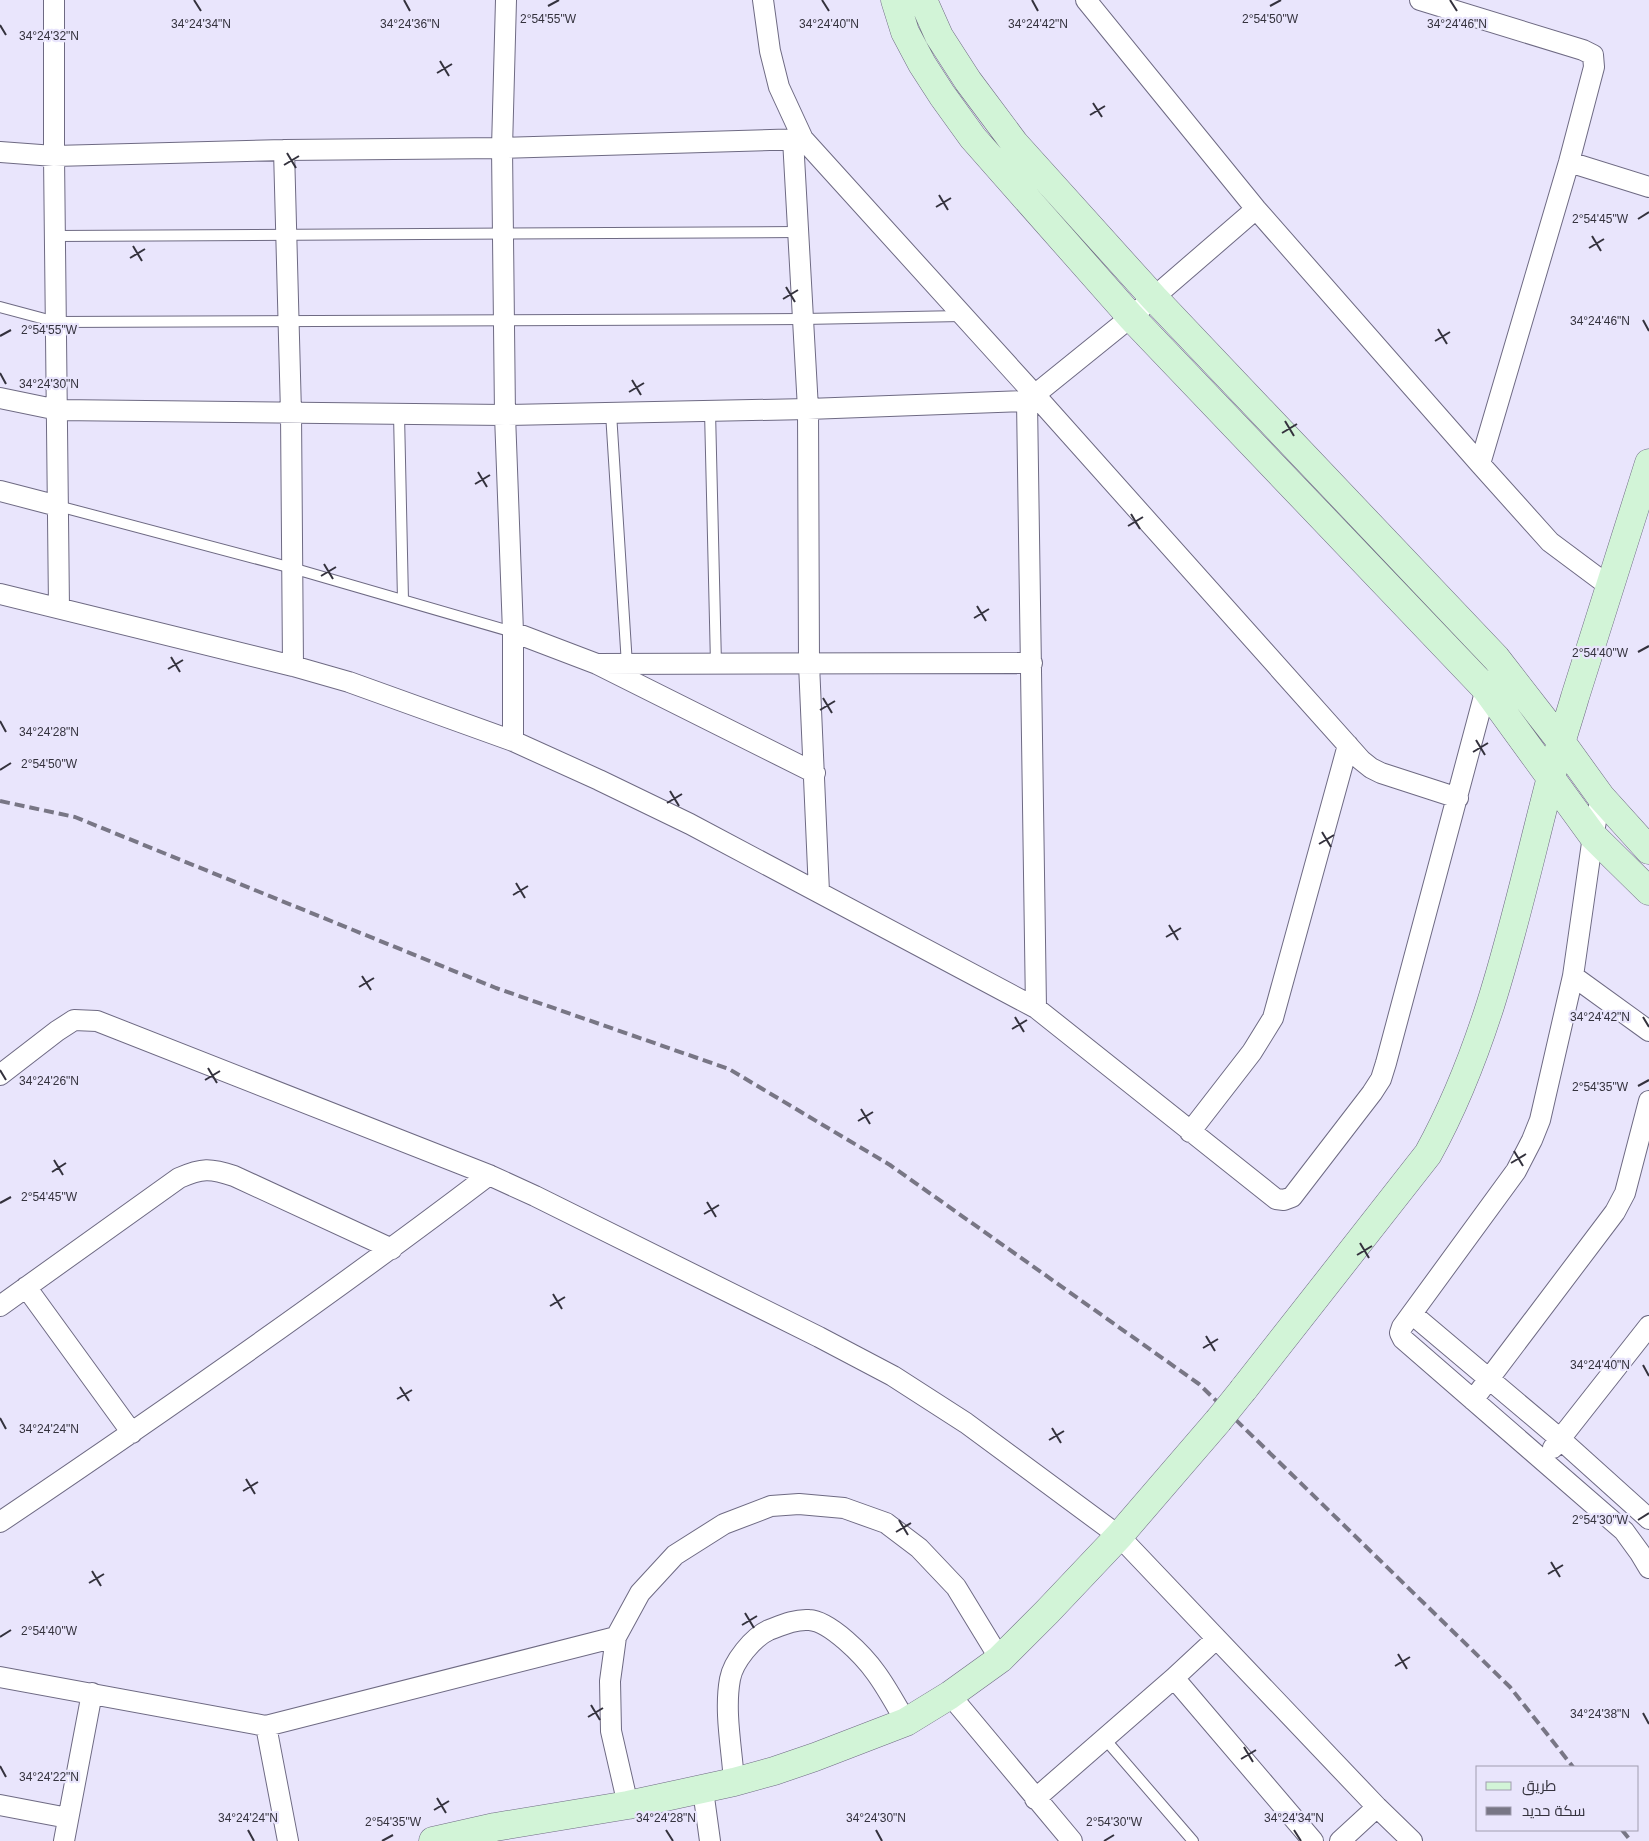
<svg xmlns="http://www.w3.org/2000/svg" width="1649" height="1841" font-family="Arial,Cairo,sans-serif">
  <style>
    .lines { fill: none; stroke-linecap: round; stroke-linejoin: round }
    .lane-casing { stroke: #6e6a83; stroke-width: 12 }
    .street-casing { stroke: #6e6a83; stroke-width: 22 }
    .secondary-casing { stroke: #6e6a83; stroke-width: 29 }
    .lane { stroke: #fff; stroke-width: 10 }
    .street { stroke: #fff; stroke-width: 20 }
    .secondary { stroke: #d2f4d7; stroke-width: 28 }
    .rail { stroke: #787685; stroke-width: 4; stroke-dasharray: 10 5; stroke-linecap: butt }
    .secondary-bridge-casing { stroke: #6e6a83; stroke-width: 29; stroke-linecap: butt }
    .secondary-bridge { stroke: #d2f4d7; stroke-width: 28 }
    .ticks { fill: none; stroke: #34323d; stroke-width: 2 }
    .ticks-label { font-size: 12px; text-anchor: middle; fill: #34323d; stroke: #e9e5fc; stroke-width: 4.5; stroke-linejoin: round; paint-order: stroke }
  </style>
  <rect width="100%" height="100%" fill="#e9e5fc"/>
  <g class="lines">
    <!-- lane casing -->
    <g class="lane-casing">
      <path id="lane" d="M55,236L798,232
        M0,307L56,322L803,319L962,316
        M710,411L716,664
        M611,413L627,665
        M399,414L403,600
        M58,506L292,568L513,632
        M1104,1738L1193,1841"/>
    </g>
    <!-- street casing -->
    <g class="street-casing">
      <path id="street" d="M54,0V156L59,608
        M506,0L502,148L505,415L513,632V741
        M763,0L770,51L779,87L803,139
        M1086,0L1256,209L1480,464L1550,542L1609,586
        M1420,0L1583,50L1593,55L1594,67L1569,162L1480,464
        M793,139L808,409L809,664L819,892
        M284,150L291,413L293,666
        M0,152L54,156L284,150L502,148L803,139L1035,395L1361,760L1371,768L1381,773L1458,798
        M1569,162L1649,187
        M0,398L58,410L505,415L808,409L1027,401
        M0,491L58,506
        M0,594L293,666L349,682L513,741L599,780L690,824L1036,1008L1276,1199L1284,1200L1292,1197L1372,1093L1381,1079L1386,1063L1488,681
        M513,632L597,664L815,773
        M597,664L1032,663
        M1601,797L1593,836L1573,976L1540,1120L1532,1140L1516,1171L1402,1327L1400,1333L1403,1339L1624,1531L1640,1553L1649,1568
        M1573,976L1649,1031
        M1036,1008L1027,401L1131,317L1256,209
        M0,1075L57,1031L74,1020L97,1021L489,1175L535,1196L819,1337L893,1376L966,1423L1119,1536L1377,1807L1412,1841
        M1190,1132L1252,1052L1273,1018L1348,745
        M26,1287L132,1433
        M0,1306L179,1178C202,1168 210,1168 234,1176L392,1249
        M1412,1314L1559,1438L1649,1519
        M1473,1400L1615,1212L1625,1193L1649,1101
        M1553,1448L1649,1326
        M0,1522C166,1410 330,1296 489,1175
        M0,1677L266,1726L616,1637
        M1174,1678L1216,1639
        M950,1695L1072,1841
        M266,1726L288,1841
        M734,1782C732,1749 724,1712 730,1679C733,1662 753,1637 769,1630C782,1625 795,1619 809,1620C830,1621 864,1656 876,1673C887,1688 896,1705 906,1722
        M703,1790L710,1841
        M1035,1799L1174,1678L1313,1841
        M0,1805L68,1818
        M628,1805L611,1731L610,1681L616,1637L640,1593L675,1555L724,1524L771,1506L799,1504L844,1508L886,1523L919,1548L956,1587L1000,1659
        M64,1841L92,1693
        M1340,1841L1377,1807"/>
    </g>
    <!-- secondary casing -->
    <g class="secondary-casing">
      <path id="secondary" d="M895,0L905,32L922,64L942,95L973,138L1131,317L1486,689L1593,836L1649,891
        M923,0L939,36L968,81L1015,144L1154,298L1496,658L1562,743L1601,797L1649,850
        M1243,1390L1428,1154C1492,1038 1517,907 1550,781C1557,753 1567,725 1575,697C1599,619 1624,541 1649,463
        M433,1841L495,1827L628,1805L734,1782L774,1771L815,1757L906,1722L950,1695L1000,1659L1047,1612L1119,1536L1218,1421"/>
    </g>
    <!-- lane -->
    <use href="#lane" class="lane"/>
    <!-- street -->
    <use href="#street" class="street"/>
    <!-- secondary -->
    <use href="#secondary" class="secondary"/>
    <!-- rail -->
    <path class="rail" d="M0,801L75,817L496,988L729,1069L890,1165L1199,1384L1510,1687L1573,1767
      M1622,1830L1631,1841"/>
    <!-- secondary-bridge casing -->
    <g class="secondary-bridge-casing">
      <path id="secondary-bridge" d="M1218,1421L1243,1390"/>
    </g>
    <!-- secondary-bridge -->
    <use href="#secondary-bridge" class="secondary-bridge"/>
  </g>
  <!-- ticks -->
  <path class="ticks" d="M194,0L201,11M404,0L410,11M822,0L829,11M1032,0L1038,11M1450,0L1457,11M548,6L559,0M1270,6L1281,0M0,25L6,35M440,61L449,76M437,73L452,64M1093,103L1102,117M1090,115L1105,106M287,153L296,168M284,165L299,156M939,195L948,210M936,207L951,198M1638,219L1649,212M1592,236L1601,251M133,246L142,261M1589,248L1604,239M130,258L145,249M786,287L795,302M783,299L798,290M1643,320L1649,331M1438,329L1447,344M0,336L11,330M1435,341L1450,332M0,373L6,384M632,380L641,395M629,392L644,383M1285,421L1294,436M1282,433L1297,424M478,472L487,487M475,484L490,475M1131,514L1140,529M1128,526L1143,517M324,564L333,579M321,576L336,567M977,606L986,621M974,618L989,609M1638,652L1649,646M171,657L180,672M168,669L183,660M823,698L832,713M820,710L835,701M0,721L6,732M1476,740L1485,755M1473,752L1488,743M0,770L11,763M670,791L679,806M667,803L682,794M1322,832L1331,847M1319,844L1334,835M516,883L525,898M513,895L528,886M1169,925L1178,940M1166,937L1181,928M362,976L371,990M359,987L374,978M1015,1017L1024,1032M1643,1017L1649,1027M1012,1029L1027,1020M208,1068L217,1083M0,1070L6,1080M205,1080L220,1071M1638,1086L1649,1080M861,1109L870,1124M858,1121L873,1112M1514,1151L1523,1166M54,1160L63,1175M1511,1163L1526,1154M52,1172L66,1163M707,1202L716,1217M0,1203L11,1197M704,1214L719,1205M1360,1243L1369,1258M1357,1255L1372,1246M553,1294L562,1309M550,1306L565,1297M1206,1336L1215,1351M1203,1348L1218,1339M1643,1365L1649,1376M400,1387L409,1401M397,1399L412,1390M0,1418L6,1429M1052,1428L1061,1443M1049,1440L1064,1431M246,1479L255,1494M243,1491L258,1482M899,1520L908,1535M1638,1520L1649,1513M896,1532L911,1523M1551,1562L1560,1577M92,1571L101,1586M1548,1574L1563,1565M89,1583L104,1574M745,1613L754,1628M742,1625L757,1616M0,1637L11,1630M1398,1654L1407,1669M1395,1666L1410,1657M591,1705L600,1720M1643,1713L1649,1724M588,1717L603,1708M1244,1747L1253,1762M1241,1759L1256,1750M0,1766L6,1777M437,1798L446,1813M434,1810L449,1801M248,1830L254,1841M666,1830L673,1841M876,1830L882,1841M1294,1830L1301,1841M382,1841L393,1835M1104,1841L1114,1835"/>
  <g class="ticks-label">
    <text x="548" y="23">2°54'55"W</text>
    <text x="1270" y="23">2°54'50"W</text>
    <text x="201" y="28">34°24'34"N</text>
    <text x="410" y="28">34°24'36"N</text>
    <text x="829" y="28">34°24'40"N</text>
    <text x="1038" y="28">34°24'42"N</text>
    <text x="1457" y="28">34°24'46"N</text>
    <text x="49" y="40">34°24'32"N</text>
    <text x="1600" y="223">2°54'45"W</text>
    <text x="1600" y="325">34°24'46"N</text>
    <text x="49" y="334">2°54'55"W</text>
    <text x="49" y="388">34°24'30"N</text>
    <text x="1600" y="657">2°54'40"W</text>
    <text x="49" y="736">34°24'28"N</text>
    <text x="49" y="768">2°54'50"W</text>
    <text x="1600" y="1021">34°24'42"N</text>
    <text x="49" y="1085">34°24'26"N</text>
    <text x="1600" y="1091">2°54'35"W</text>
    <text x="49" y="1201">2°54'45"W</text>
    <text x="1600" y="1369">34°24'40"N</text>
    <text x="49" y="1433">34°24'24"N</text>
    <text x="1600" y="1524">2°54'30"W</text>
    <text x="49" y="1635">2°54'40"W</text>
    <text x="1600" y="1718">34°24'38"N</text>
    <text x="49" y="1781">34°24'22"N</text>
    <text x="248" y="1822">34°24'24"N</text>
    <text x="666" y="1822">34°24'28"N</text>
    <text x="876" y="1822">34°24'30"N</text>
    <text x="1294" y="1822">34°24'34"N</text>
    <text x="393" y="1826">2°54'35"W</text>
    <text x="1114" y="1826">2°54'30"W</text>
  </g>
  <!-- legend -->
  <rect x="1476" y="1766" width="162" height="65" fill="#e9e5fc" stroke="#a19db0"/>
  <rect x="1486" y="1782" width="25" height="8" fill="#d2f4d7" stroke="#a19db0"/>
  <text x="1522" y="1791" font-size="15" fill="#34323d">طريق</text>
  <rect x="1486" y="1807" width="25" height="8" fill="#787685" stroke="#a19db0"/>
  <text x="1522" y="1816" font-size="15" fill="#34323d">سكة حديد</text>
</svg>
